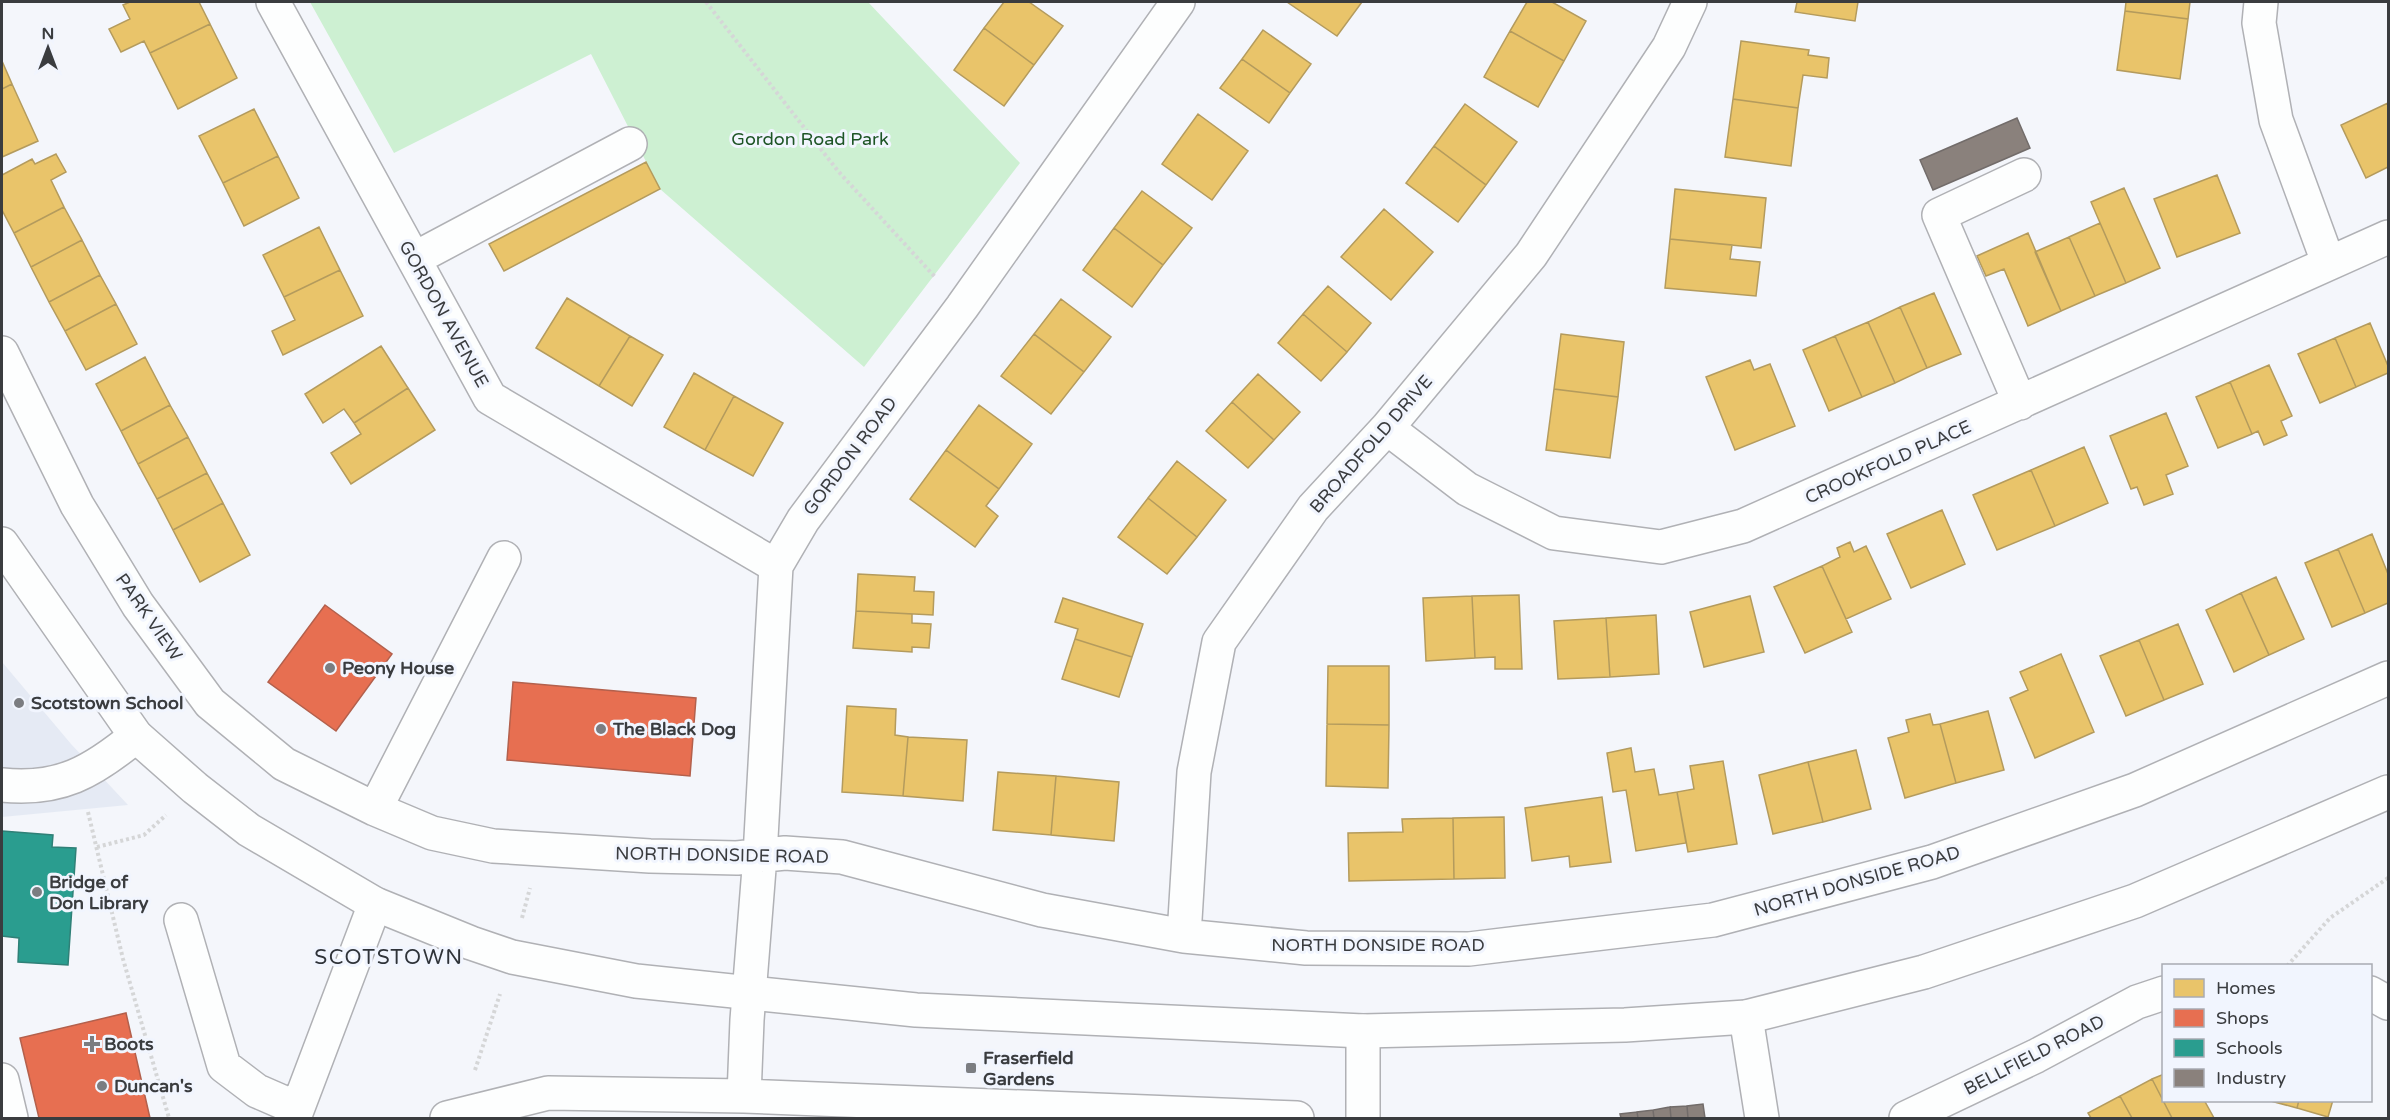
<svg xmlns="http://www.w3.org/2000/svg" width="2390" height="1120" font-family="'Varela Round',sans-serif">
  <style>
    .built { fill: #e5eaf4 }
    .green { fill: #cdf0d2 }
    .homes { fill: #e9c46a; stroke: #b49b5d; stroke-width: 1.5 }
    .shops { fill: #e76f51; stroke: #b3604c; stroke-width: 1.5 }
    .schools { fill: #2a9d8f; stroke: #2f8077; stroke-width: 1.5 }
    .industry { fill: #8a817c; stroke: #726c6a; stroke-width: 1.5 }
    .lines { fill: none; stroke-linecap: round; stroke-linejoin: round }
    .minor-casing { stroke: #b0b1b5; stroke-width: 36 }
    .major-casing { stroke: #b0b1b5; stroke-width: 36 }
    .path { stroke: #d5d6d7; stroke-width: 4; stroke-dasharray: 3 3; stroke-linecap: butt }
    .minor { stroke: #fdfefe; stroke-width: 33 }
    .major { stroke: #fdfefe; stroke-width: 33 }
    .poi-dot { fill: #7b7d81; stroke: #f1f5fe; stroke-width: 2 }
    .labels { text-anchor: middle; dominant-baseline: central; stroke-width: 6; stroke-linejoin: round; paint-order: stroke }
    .park-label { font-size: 18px; fill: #1d5425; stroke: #f1f5fe }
    .street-label { font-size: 18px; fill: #3a3c3f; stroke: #f1f5fe }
    .poi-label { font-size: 18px; font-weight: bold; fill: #3a3c3f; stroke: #f1f5fe; text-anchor: start }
    .quarter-label { font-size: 21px; letter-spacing: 1.5px; fill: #2f3339; stroke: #f1f5fe }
  </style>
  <rect width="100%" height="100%" fill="#f4f6fb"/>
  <!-- built -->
  <path class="built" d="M2,662L71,744L128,805L2,817Z"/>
  <!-- green -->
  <path class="green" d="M310,2H868L1020,163L864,367L660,189L591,54L394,153Z"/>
  <!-- homes -->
  <path class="homes" d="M130,2H199L210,24L150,53L144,41L121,52L109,29L130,19L123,5Z
    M1004,2H1029L1063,26L1034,65L984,28Z
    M1287,2H1362L1337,36Z
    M1527,2H1552L1586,21L1564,61L1510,31Z
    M1797,2H1858L1855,21L1795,12Z
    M2126,2H2190L2188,19L2125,11Z
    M2125,11L2188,19L2180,79L2117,70Z
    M210,24L237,78L178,109L150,53Z
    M984,28L1034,65L1004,106L954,70Z
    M1263,30L1311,64L1290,93L1242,59Z
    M1510,31L1564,61L1538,107L1484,77Z
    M1741,41L1809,50L1808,55L1829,58L1827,78L1803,75L1798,108L1733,99Z
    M1242,59L1290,93L1269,123L1220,88Z
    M2,61L12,84L2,89Z
    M12,84L38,141L2,157V89Z
    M1733,99L1798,108L1791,166L1725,157Z
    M2388,103V167L2366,178L2341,125Z
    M1465,104L1517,142L1486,185L1434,146Z
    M254,109L278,156L223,183L199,136Z
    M1198,114L1248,151L1212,200L1162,164Z
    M1434,146L1486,185L1458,222L1406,183Z
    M56,154L66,172L51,180L64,207L14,233L2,210V175L32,159L35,164Z
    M278,156L299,198L244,226L223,183Z
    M646,162L660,189L504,271L489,244Z
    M2217,175L2240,233L2177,257L2154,199Z
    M2124,188L2160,268L2126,283L2091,202Z
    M1675,189L1766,198L1761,248L1670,239Z
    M1142,191L1192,228L1163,265L1114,228Z
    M64,207L82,240L31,267L14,233Z
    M1384,209L1433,252L1391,300L1341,257Z
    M2100,223L2126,283L2095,296L2069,237Z
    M319,227L340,270L284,297L263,255Z
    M1114,228L1163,265L1132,307L1083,270Z
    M2028,233L2061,311L2028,326L2004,269L1986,276L1977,256Z
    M2069,237L2095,296L2061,311L2035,252Z
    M1670,239L1732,245L1730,259L1760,262L1756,296L1665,288Z
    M82,240L100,275L49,302L31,267Z
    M340,270L363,316L283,355L272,331L295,320L284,297Z
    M100,275L116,304L65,331L49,302Z
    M1328,286L1371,323L1347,352L1303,314Z
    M1934,293L1961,354L1927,368L1900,307Z
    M567,298L630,336L599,386L536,348Z
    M1061,299L1111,337L1084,372L1034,334Z
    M116,304L137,344L86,370L65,331Z
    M1900,307L1927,368L1895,383L1868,322Z
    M1303,314L1347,352L1321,381L1278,343Z
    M1868,322L1895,383L1862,397L1835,336Z
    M2370,323L2388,366V373L2356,387L2335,338Z
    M1034,334L1084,372L1051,414L1001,376Z
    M1561,334L1624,342L1618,397L1554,389Z
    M630,336L663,355L632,406L599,386Z
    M1835,336L1862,397L1829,411L1803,350Z
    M2335,338L2356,387L2320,403L2298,354Z
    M381,346L408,388L354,423L344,409L323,423L305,394Z
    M145,357L170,405L121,431L96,384Z
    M1750,360L1754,370L1770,364L1795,426L1735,450L1706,377Z
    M2269,365L2292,416L2281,421L2287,435L2264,445L2258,431L2252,434L2230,382Z
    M694,373L734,396L705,450L664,427Z
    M1258,374L1300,412L1274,440L1232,402Z
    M2230,382L2252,434L2218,448L2196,397Z
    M408,388L435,430L351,484L331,453L361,434L354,423Z
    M1554,389L1618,397L1610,458L1546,450Z
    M734,396L783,423L753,476L705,450Z
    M1232,402L1274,440L1248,468L1206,431Z
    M170,405L188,437L138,464L121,431Z
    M979,405L1032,444L999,489L946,450Z
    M2166,413L2188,466L2166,475L2173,494L2144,505L2137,487L2131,489L2110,436Z
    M188,437L207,473L157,499L138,464Z
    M2084,447L2108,503L2055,526L2031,470Z
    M946,450L999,489L986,506L998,516L975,547L910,499Z
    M1177,461L1226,500L1197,537L1148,498Z
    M2031,470L2055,526L1997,550L1973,495Z
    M207,473L223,503L173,530L157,499Z
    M1148,498L1197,537L1167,574L1118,537Z
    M223,503L250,555L200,582L173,530Z
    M1942,510L1965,564L1911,588L1887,534Z
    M2372,534L2388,574V603L2365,613L2338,549Z
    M1850,542L1854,552L1866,546L1891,599L1846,619L1822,566L1840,557L1837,548Z
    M2338,549L2365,613L2332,627L2305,563Z
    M1822,566L1852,632L1805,653L1774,587Z
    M858,574L915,577L914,591L934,592L933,615L856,611Z
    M2276,577L2304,639L2269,655L2241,593Z
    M2241,593L2269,655L2234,672L2206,610Z
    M1519,595L1522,669H1495V657L1475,658L1472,596Z
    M1472,596L1475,658L1426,661L1423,598Z
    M1750,596L1764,652L1704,667L1690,612Z
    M1063,598L1143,624L1132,657L1075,639L1078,629L1055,622Z
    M856,611L912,614V623L931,624L929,648L912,647V652L853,648Z
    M1656,615L1659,674L1610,677L1606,618Z
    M1606,618L1610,677L1558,679L1554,621Z
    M2178,624L2203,684L2164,700L2139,640Z
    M1075,639L1132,657L1119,697L1062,679Z
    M2139,640L2164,700L2126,716L2100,656Z
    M2061,654L2094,732L2035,758L2010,698L2028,690L2020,672Z
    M1328,666H1389V725L1327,724Z
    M847,706L896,709L895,735L908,737L903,796L842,792Z
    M1988,711L2004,770L1956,783L1940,724Z
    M1930,714L1933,725L1940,724L1956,783L1905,798L1888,738L1909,732L1906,720Z
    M1327,724L1389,725L1388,788L1326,786Z
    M908,737L967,740L963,801L903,796Z
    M1631,748L1635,772L1654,769L1659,795L1677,792L1686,843L1636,851L1626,790L1613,792L1607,753Z
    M1856,750L1871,809L1823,822L1808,762Z
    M1723,761L1737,844L1688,852L1677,792L1694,789L1690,766Z
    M1808,762L1823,822L1773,834L1759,775Z
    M998,772L1056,776L1051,835L993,830Z
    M1056,776L1119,782L1114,841L1051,835Z
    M1602,797L1611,862L1570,867L1569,856L1532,861L1525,808Z
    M1504,817L1505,878L1454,879L1453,818Z
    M1453,818L1454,879L1349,881L1348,833L1403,832L1402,819Z
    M2164,1074V1100H2204L2214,1118H2172L2152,1079Z
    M2152,1079L2172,1118H2132L2120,1096Z
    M2120,1096L2132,1118H2091L2088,1113Z
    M2267,1100H2299L2297,1108Z
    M2299,1100H2333L2328,1117L2297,1108Z"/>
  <!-- shops -->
  <path class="shops" d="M325,605L392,654L336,731L268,682Z
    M513,682L696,698L690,776L507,760Z
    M126,1013L150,1118H39L20,1038Z"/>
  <!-- schools -->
  <path class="schools" d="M2,831L53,835L52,847L76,848L68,965L18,962L19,938L2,936Z"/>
  <!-- industry -->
  <path class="industry" d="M2017,118L2030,148L1933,190L1920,160Z
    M1703,1104L1705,1118H1688L1687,1106Z
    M1687,1106L1688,1118H1671L1670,1107Z
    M1670,1107L1671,1118H1654L1653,1110Z
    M1653,1110L1654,1118H1638L1637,1112Z
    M1637,1112L1638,1118H1621L1620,1114Z"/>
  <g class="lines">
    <!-- minor casing -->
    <g class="minor-casing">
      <path id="minor" d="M273,2L490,398L776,566
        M2261,2L2259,23L2276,120L2328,262
        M414,259L630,144
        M2,353L77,505L138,605L210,703L284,764L375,809L432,833L493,846L650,856L737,858L785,853L842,857L1042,910L1184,936L1306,948L1469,949L1713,920L1932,862L2135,790L2388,678
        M2020,403L1939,215L2024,175
        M1387,428L1467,489L1554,533L1661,547L1743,526L2388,237
        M2,785C60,791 92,772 136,736
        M375,809L504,558
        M181,920L224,1066L257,1091L296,1108
        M1184,936L1194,772L1219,642L1313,508L1387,428L1531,255L1669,47L1690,2
        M2370,993L2388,1003
        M1746,1017L1762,1118
        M1363,1031V1118
        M2,1080L11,1118
        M744,1096L747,1020L760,856L776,566L803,520L962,307L1178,2
        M294,1118L375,904
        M447,1118L548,1093L744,1096L1297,1118
        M1906,1118L2036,1056L2137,1002L2164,993"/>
    </g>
    <!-- major casing -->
    <g class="major-casing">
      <path id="major" d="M2,544L136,736L195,788L249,830L375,904L471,943L512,957L636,981L916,1010L1363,1031L1625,1025L1746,1017L1924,972L2135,901L2388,792"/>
    </g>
    <!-- path -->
    <path class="path" d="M706,2L838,171L935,277
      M88,812L123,959L169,1118
      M97,847L144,835L166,815
      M522,918L530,888
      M2287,966L2330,918L2388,878
      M475,1070L500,994"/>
    <!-- minor -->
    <use href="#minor" class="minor"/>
    <!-- major -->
    <use href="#major" class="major"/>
  </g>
  <!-- markers -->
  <g class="poi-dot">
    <circle cx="330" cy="668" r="6"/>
    <circle cx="19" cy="703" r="6"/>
    <circle cx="601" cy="729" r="6"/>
    <circle cx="37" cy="892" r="6"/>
    <path d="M89 1035h6v6h6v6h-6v6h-6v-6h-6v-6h6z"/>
    <rect x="965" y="1062" width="12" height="12" rx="3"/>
    <circle cx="102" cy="1086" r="6"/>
  </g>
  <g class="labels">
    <!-- park labels -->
    <g class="park-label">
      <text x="810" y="139">Gordon Road Park</text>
    </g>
    <!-- street labels -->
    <g class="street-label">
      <text transform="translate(444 314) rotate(61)">GORDON AVENUE</text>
      <text transform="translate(1371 444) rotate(-49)">BROADFOLD DRIVE</text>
      <text transform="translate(850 456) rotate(-53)">GORDON ROAD</text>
      <text transform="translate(1888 462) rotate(-24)">CROOKFOLD PLACE</text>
      <text transform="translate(149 617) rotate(55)">PARK VIEW</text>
      <text transform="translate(722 855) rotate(1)">NORTH DONSIDE ROAD</text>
      <text transform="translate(1857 881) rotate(-16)">NORTH DONSIDE ROAD</text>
      <text x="1378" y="945">NORTH DONSIDE ROAD</text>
      <text transform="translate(2034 1055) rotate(-27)">BELLFIELD ROAD</text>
    </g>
    <!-- poi labels -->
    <g class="poi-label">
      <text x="342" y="668">Peony House</text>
      <text x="31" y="703">Scotstown School</text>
      <text x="613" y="729">The Black Dog</text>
      <text x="49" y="882">Bridge of<tspan x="49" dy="21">Don Library</tspan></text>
      <text x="104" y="1044">Boots</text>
      <text x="983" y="1058">Fraserfield<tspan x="983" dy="21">Gardens</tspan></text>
      <text x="114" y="1086">Duncan's</text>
    </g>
    <!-- quarter labels -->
    <g class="quarter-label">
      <text x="389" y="957">SCOTSTOWN</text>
    </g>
  </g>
  <!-- border -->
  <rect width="2390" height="1120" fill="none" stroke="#3a3c3f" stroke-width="6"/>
  <!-- legend -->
  <rect x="2162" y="964" width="210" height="138" fill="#f1f5fe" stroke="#a8abb2" stroke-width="1.5"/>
  <rect x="2174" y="979" width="30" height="18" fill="#e9c46a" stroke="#a8abb2" stroke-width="1.5"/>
  <text x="2216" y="994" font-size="18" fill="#3a3c3f">Homes</text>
  <rect x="2174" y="1009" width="30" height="18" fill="#e76f51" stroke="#a8abb2" stroke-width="1.5"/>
  <text x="2216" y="1024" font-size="18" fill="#3a3c3f">Shops</text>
  <rect x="2174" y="1039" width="30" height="18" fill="#2a9d8f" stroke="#a8abb2" stroke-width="1.5"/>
  <text x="2216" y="1054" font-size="18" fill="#3a3c3f">Schools</text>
  <rect x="2174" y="1069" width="30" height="18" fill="#8a817c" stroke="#a8abb2" stroke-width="1.5"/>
  <text x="2216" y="1084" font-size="18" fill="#3a3c3f">Industry</text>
  <!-- north arrow -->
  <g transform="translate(48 48)" stroke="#f1f5fe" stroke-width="4.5" paint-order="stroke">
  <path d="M0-4.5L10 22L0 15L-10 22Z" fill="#3a3c3f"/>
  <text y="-9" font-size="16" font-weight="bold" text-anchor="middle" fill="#3a3c3f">N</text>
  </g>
</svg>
